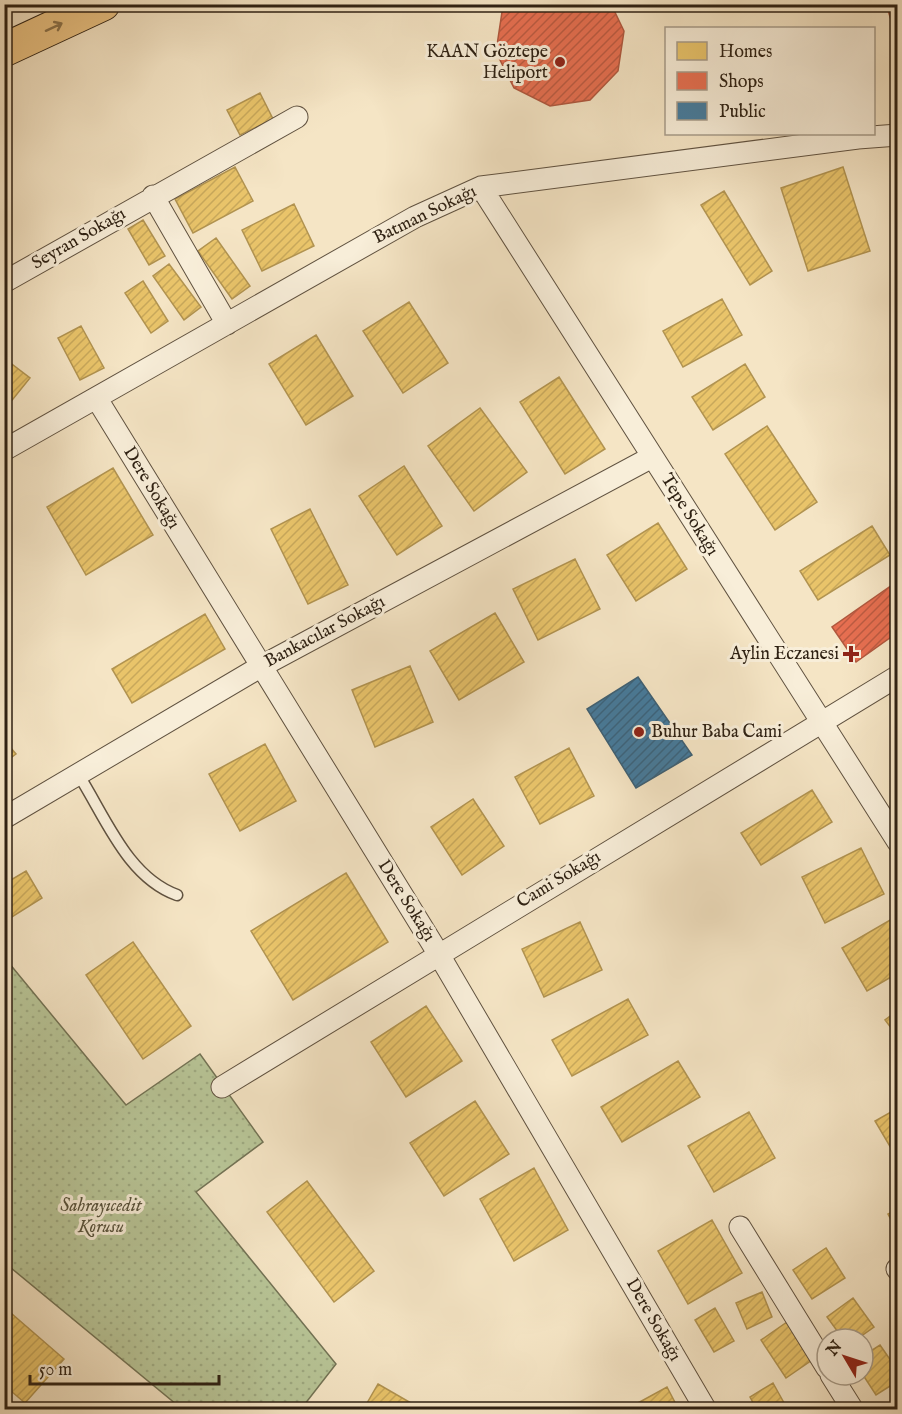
<svg xmlns="http://www.w3.org/2000/svg" width="902" height="1414" font-family="'IM FELL English',serif">
  <style>
    .park { fill: url(#park-dots); stroke: #737355; stroke-width: 1.5 }
    .homes { fill: url(#homes-hatch); stroke: #b19350; stroke-width: 1.5 }
    .shops { fill: url(#shops-hatch); stroke: #b0583e; stroke-width: 1.5 }
    .public { fill: url(#public-hatch); stroke: #3e6074; stroke-width: 1.5 }
    .lines { fill: none; stroke-linecap: round; stroke-linejoin: round }
    .lane-casing { stroke: #605240; stroke-width: 13 }
    .street-casing { stroke: #605240; stroke-width: 23 }
    .highway-casing { stroke: #2e2113; stroke-width: 35 }
    .lane { stroke: #f8eed9; stroke-width: 10 }
    .street { stroke: #f8eed9; stroke-width: 21 }
    .highway { stroke: #eac282; stroke-width: 33 }
    .oneway { stroke: #8c724a }
    .poi-dot { fill: #8f2418; stroke: #f8eed9; stroke-width: 2 }
    .labels { text-anchor: middle; dominant-baseline: central; stroke-width: 6; stroke-linejoin: round; paint-order: stroke }
    .poi-label { font-size: 18px; fill: #2e2113; stroke: #f8eed9; text-anchor: end }
    .street-label { font-size: 18px; fill: #2e2113; stroke: #f8eed9 }
    .park-label { font-size: 18px; font-style: italic; fill: #57523b; stroke: #f8eed9 }
  </style>
  <defs>
    <pattern id="park-dots" width="8" height="8" patternUnits="userSpaceOnUse" patternTransform="scale(1.5)"><rect width="8" height="8" fill="#b8c597"/><path d="M2 2h.1M6 6h.1" fill="none" stroke="#9ea981" stroke-width="1.8" stroke-linecap="round"/></pattern>
    <pattern id="homes-hatch" width="6" height="6" patternUnits="userSpaceOnUse" patternTransform="scale(1.5)"><rect width="6" height="6" fill="#e9c46a"/><path d="M-1 1l2-2M0 6l6-6M5 7l2-2" fill="none" stroke="#c8a85b"/></pattern>
    <pattern id="shops-hatch" width="6" height="6" patternUnits="userSpaceOnUse" patternTransform="scale(1.5)"><rect width="6" height="6" fill="#e76f51"/><path d="M-1 1l2-2M0 6l6-6M5 7l2-2" fill="none" stroke="#bc5b42"/></pattern>
    <pattern id="public-hatch" width="6" height="6" patternUnits="userSpaceOnUse" patternTransform="scale(1.5)"><rect width="6" height="6" fill="#457b9d"/><path d="M-1 1l2-2M0 6l6-6M5 7l2-2" fill="none" stroke="#3a647f"/></pattern>
  </defs>
  <rect width="100%" height="100%" fill="#f5e5c5"/>
  <filter id="stains"><feTurbulence type="fractalNoise" baseFrequency=".00333" numOctaves="4"/><feColorMatrix values="0 0 0 0 .2 0 0 0 0 .09 0 0 0 0 .02 0 0 0 .5 -.17"/></filter>
  <radialGradient id="worn" r=".72"><stop offset=".6" stop-color="#630" stop-opacity="0"/><stop offset="1" stop-color="#630" stop-opacity=".3"/></radialGradient>
  <!-- park -->
  <path class="park" d="M4,957L126,1105L200,1054L263,1142L196,1192L336,1364L301,1409H182L5,1263Z"/>
  <!-- homes -->
  <path class="homes" d="M260,93L273,119L240,135L227,110Z
    M235,167L253,201L193,233L175,199Z
    M843,167L870,251L808,271L781,188Z
    M724,191L772,271L750,285L701,205Z
    M294,204L314,246L262,271L242,230Z
    M143,220L165,256L149,265L128,229Z
    M216,238L250,286L232,299L198,251Z
    M169,264L201,307L184,320L153,276Z
    M143,281L168,321L151,333L125,293Z
    M722,299L742,335L683,367L663,331Z
    M409,302L448,363L403,393L363,331Z
    M81,326L104,368L80,380L58,338Z
    M316,335L353,396L306,425L269,364Z
    M4,358L30,378L9,404L4,400Z
    M745,364L765,397L713,430L692,397Z
    M559,377L605,449L565,474L520,402Z
    M480,408L527,472L474,511L428,446Z
    M767,426L817,502L775,530L725,454Z
    M404,466L442,526L397,555L359,496Z
    M113,468L153,535L86,575L47,507Z
    M310,509L348,585L308,604L271,529Z
    M658,523L687,569L636,601L607,555Z
    M872,526L890,555L818,600L800,571Z
    M575,559L600,609L538,640L513,589Z
    M495,613L524,662L459,700L430,651Z
    M205,614L225,649L132,703L112,669Z
    M410,666L433,722L375,747L352,690Z
    M4,740L16,754L4,763Z
    M265,744L296,801L240,831L209,774Z
    M569,748L594,796L540,824L515,777Z
    M812,790L832,822L761,865L741,833Z
    M473,799L504,846L462,875L431,827Z
    M861,848L884,894L825,923L802,877Z
    M26,871L42,898L4,922V884Z
    M346,873L388,942L293,1000L251,931Z
    M897,916L898,973L867,991L842,948Z
    M580,922L602,970L544,997L522,949Z
    M133,942L191,1026L143,1059L86,975Z
    M628,999L648,1035L572,1076L552,1040Z
    M426,1006L462,1061L406,1097L371,1042Z
    M898,1010V1037L885,1020Z
    M678,1061L700,1097L622,1142L601,1107Z
    M475,1101L509,1154L444,1196L410,1143Z
    M898,1108V1160L875,1121Z
    M749,1112L775,1158L714,1192L688,1146Z
    M534,1168L568,1230L514,1261L480,1199Z
    M307,1181L374,1271L334,1302L267,1212Z
    M898,1209V1233L888,1214Z
    M712,1220L742,1273L688,1304L658,1251Z
    M826,1248L845,1278L812,1299L793,1270Z
    M762,1292L772,1317L747,1329L736,1303Z
    M853,1298L874,1327L857,1339H843L827,1317Z
    M4,1307L64,1359L25,1403L4,1385Z
    M715,1308L734,1341L714,1352L695,1320Z
    M787,1322L812,1360L786,1378L761,1340Z
    M880,1345L898,1371V1381L876,1395L863,1375V1356Z
    M773,1383L788,1410H757L750,1397Z
    M378,1384L418,1407L416,1410H363Z
    M667,1387L679,1410H625Z"/>
  <!-- shops -->
  <path class="shops" d="M509,4H611L624,31L618,71L590,100L550,106L514,88L496,52L502,12Z
    M886,4H898V42Z
    M898,581V632L856,662L832,627Z"/>
  <!-- public -->
  <path class="public" d="M638,677L692,755L636,788L587,709Z"/>
  <g class="lines">
    <!-- lane casing -->
    <g class="lane-casing">
      <path id="lane" d="M78,774C105,816 127,877 177,895"/>
    </g>
    <!-- street casing -->
    <g class="street-casing">
      <path id="street" d="M481,187L898,842
        M153,196L227,324
        M4,282L297,117
        M97,399L438,953L706,1410
        M4,450L415,217L481,187L858,138L898,135
        M4,818L260,667L652,457
        M222,1087L898,676
        M740,1227L827,1368
        M897,1269L898,1270
        M831,1375L853,1410"/>
    </g>
    <!-- highway casing -->
    <g class="highway-casing">
      <path id="highway" d="M4,50L103,4"/>
    </g>
    <!-- lane -->
    <use href="#lane" class="lane"/>
    <!-- street -->
    <use href="#street" class="street"/>
    <!-- highway -->
    <use href="#highway" class="highway"/>
  </g>
  <!-- one-way arrows -->
  <defs><path id="oneway-shaft" d="M-6 0H5M1.5-3L5.5 0L1.5 3" fill="none" stroke-width="1.6" stroke-linecap="round" stroke-linejoin="round" transform="scale(1.5)"/></defs>
  <use class="oneway" href="#oneway-shaft" transform="translate(54 27) rotate(-25)"/>
  <!-- markers -->
  <g class="poi-dot">
    <circle cx="560" cy="62" r="6"/>
    <path d="M848 645h6v6h6v6h-6v6h-6v-6h-6v-6h6z"/>
    <circle cx="639" cy="732" r="6"/>
  </g>
  <g class="labels">
    <!-- poi labels -->
    <g class="poi-label">
      <text x="548" y="52">KAAN Göztepe<tspan x="548" dy="21">Heliport</tspan></text>
      <text x="839" y="654">Aylin Eczanesi</text>
      <text x="651" y="732" text-anchor="start">Buhur Baba Cami</text>
    </g>
    <!-- street labels -->
    <g class="street-label">
      <text transform="translate(425 215) rotate(-26)">Batman Sokağı</text>
      <text transform="translate(79 239) rotate(-30)">Seyran Sokağı</text>
      <text transform="translate(151 488) rotate(59)">Dere Sokağı</text>
      <text transform="translate(689 515) rotate(58)">Tepe Sokağı</text>
      <text transform="translate(325 632) rotate(-28)">Bankacılar Sokağı</text>
      <text transform="translate(559 880) rotate(-31)">Cami Sokağı</text>
      <text transform="translate(406 901) rotate(58)">Dere Sokağı</text>
      <text transform="translate(653 1320) rotate(60)">Dere Sokağı</text>
    </g>
    <!-- park labels -->
    <g class="park-label">
      <text x="101" y="1206">Sahrayıcedit<tspan x="101" dy="21">Korusu</tspan></text>
    </g>
  </g>
  <!-- margin -->
  <rect width="902" height="1414" fill="none" stroke="#f5e5c5" stroke-width="24"/>
  <rect x="6" y="6" width="890" height="1402" fill="none" stroke="#2e2113" stroke-width="3"/>
  <rect x="12" y="12" width="878" height="1390" fill="none" stroke="#2e2113" stroke-width="1.5"/>
  <!-- legend -->
  <rect x="665" y="27" width="210" height="108" fill="#f8eed9" stroke="#a79c8a" stroke-width="1.5"/>
  <rect x="677" y="42" width="30" height="18" fill="#e9c46a" stroke="#a79c8a" stroke-width="1.5"/>
  <text x="719" y="57" font-size="18" fill="#2e2113">Homes</text>
  <rect x="677" y="72" width="30" height="18" fill="#e76f51" stroke="#a79c8a" stroke-width="1.5"/>
  <text x="719" y="87" font-size="18" fill="#2e2113">Shops</text>
  <rect x="677" y="102" width="30" height="18" fill="#457b9d" stroke="#a79c8a" stroke-width="1.5"/>
  <text x="719" y="117" font-size="18" fill="#2e2113">Public</text>
  <!-- north arrow -->
  <g transform="translate(845 1357) rotate(309)"><circle r="28" fill="#f8eed9" stroke="#a79c8a" stroke-width="1.5"/>
  <path d="M0-4.5L10 22L0 15L-10 22Z" fill="#8f2418"/>
  <text y="-9" font-size="16" font-weight="bold" text-anchor="middle" fill="#2e2113">N</text>
  </g>
  <!-- scale -->
  <path d="M30 1375v9h189v-9" fill="none" stroke="#2e2113" stroke-width="3"/>
  <text x="39" y="1375" font-size="18" fill="#2e2113" stroke="#f8eed9" stroke-width="4.5" paint-order="stroke">50 m</text>
  <rect width="100%" height="100%" filter="url(#stains)"/>
  <rect width="100%" height="100%" fill="url(#worn)"/>
</svg>
